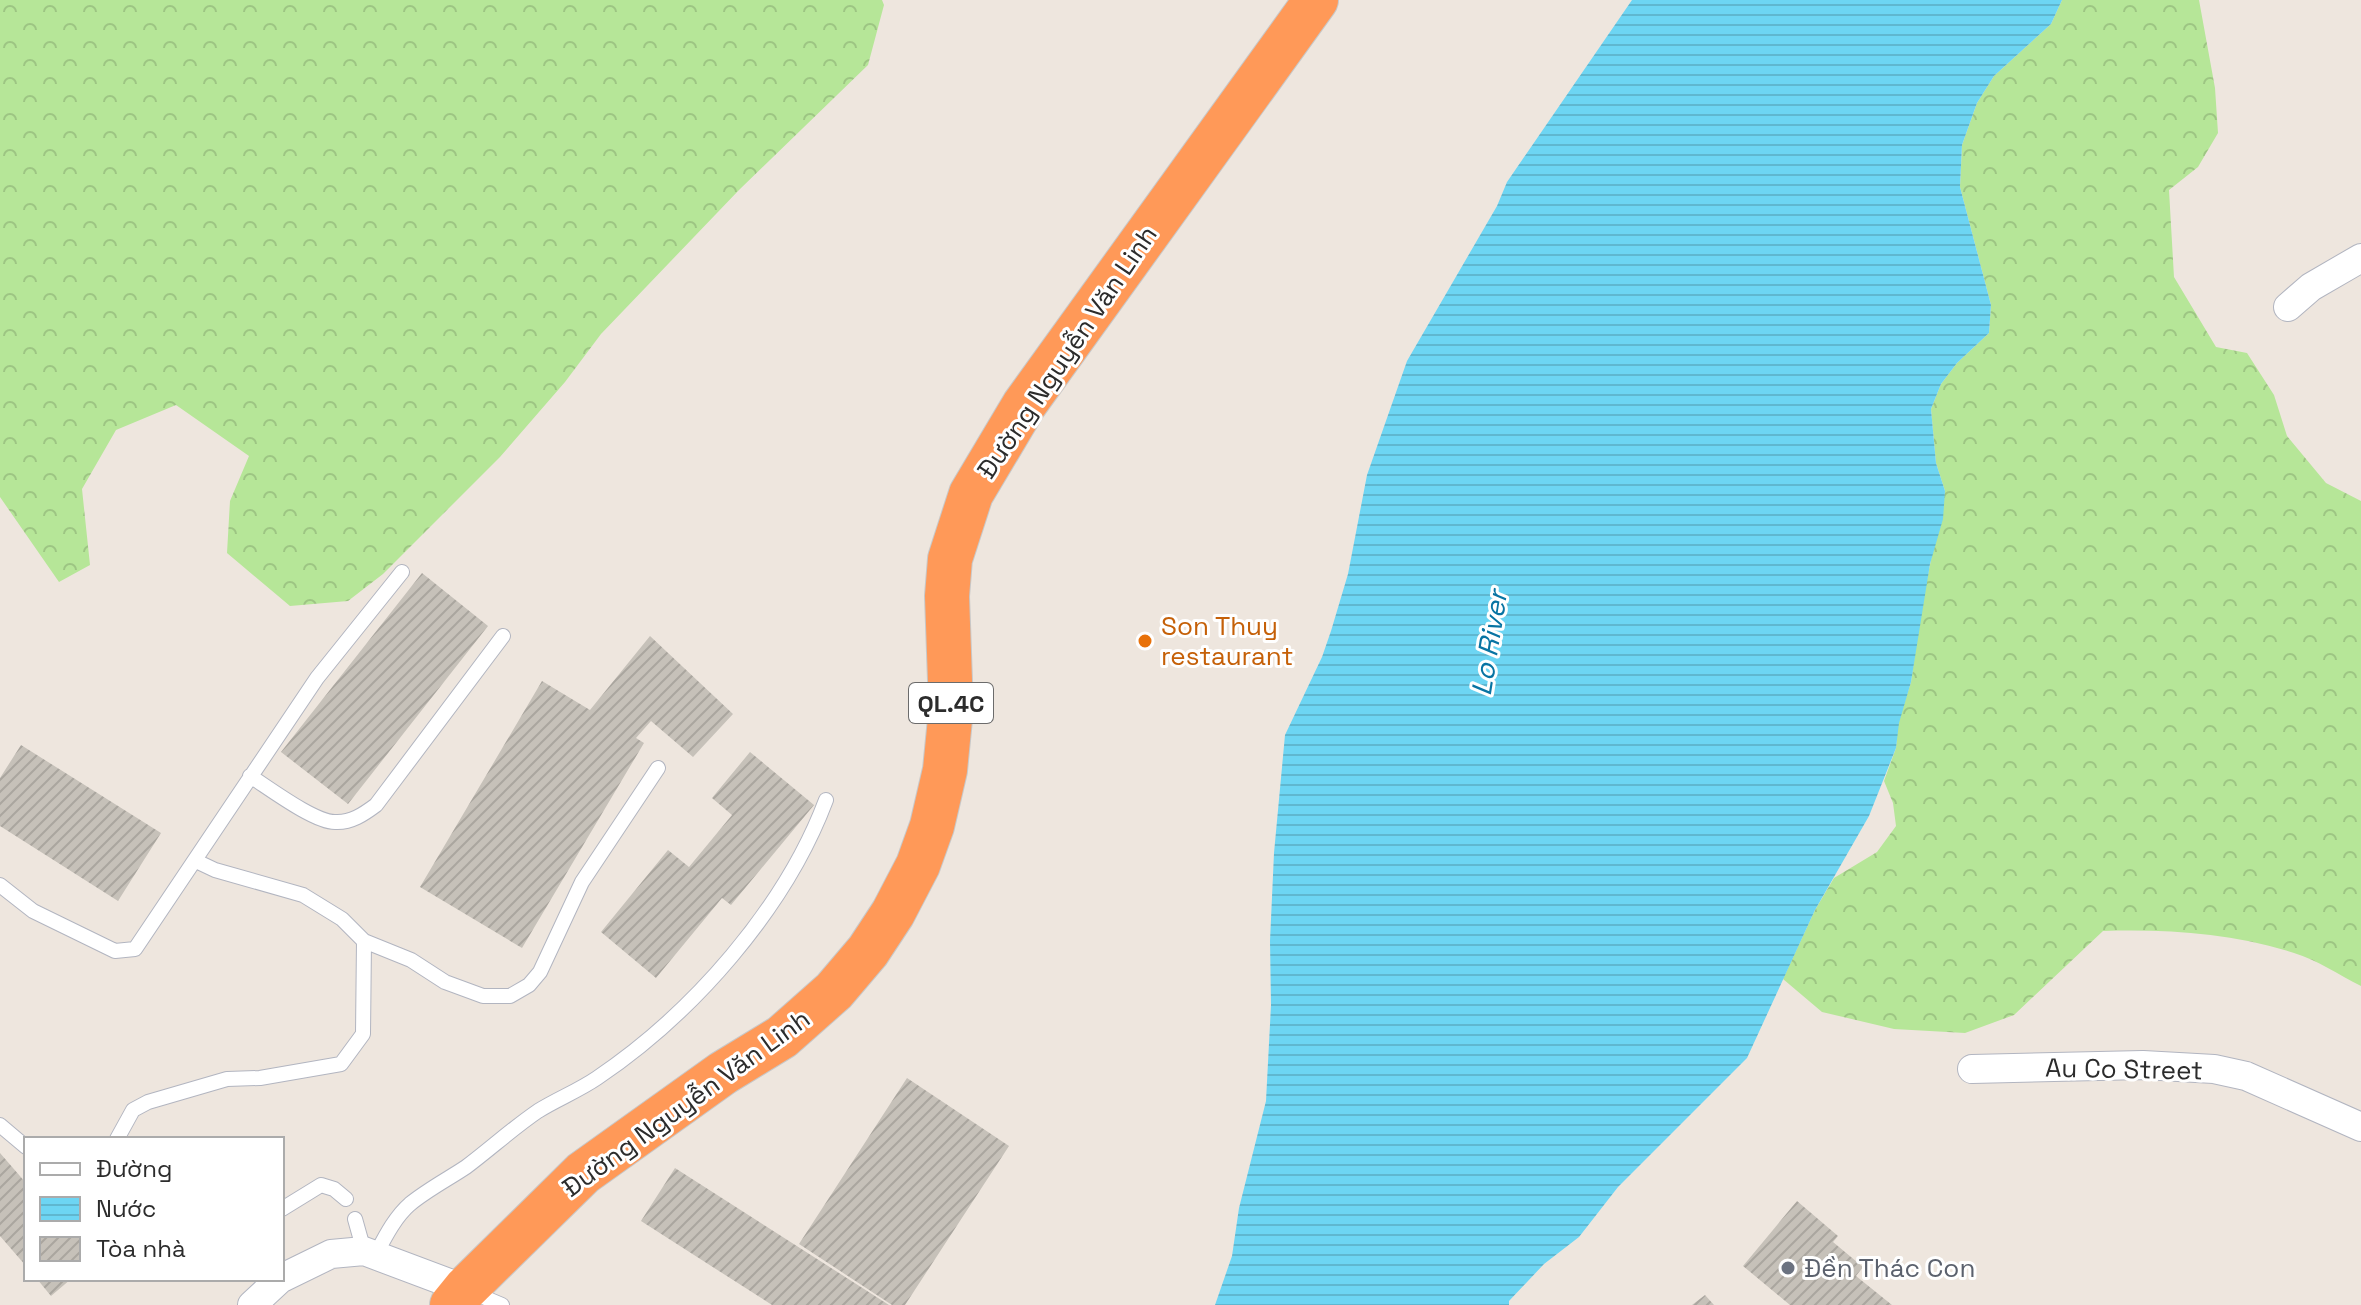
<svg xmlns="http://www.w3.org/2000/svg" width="2361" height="1305" font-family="'Space Grotesk',sans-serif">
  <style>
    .forest { fill: url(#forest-crowns) }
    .water { fill: url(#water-rules) }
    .building { fill: url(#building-hatch) }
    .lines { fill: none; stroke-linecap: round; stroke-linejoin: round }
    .lane-casing { stroke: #b2b5c0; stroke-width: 16 }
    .street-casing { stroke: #b2b5c0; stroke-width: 30 }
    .highway-casing { stroke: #c8c8c8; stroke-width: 46 }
    .lane { stroke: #fff; stroke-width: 14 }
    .street { stroke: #fff; stroke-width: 28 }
    .highway { stroke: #ff9958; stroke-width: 44 }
    .food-dot { fill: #e8710a; stroke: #fff; stroke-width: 3 }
    .worship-dot { fill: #6b7280; stroke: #fff; stroke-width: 3 }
    .labels { text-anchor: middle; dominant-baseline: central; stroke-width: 6; stroke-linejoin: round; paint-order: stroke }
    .shield { fill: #fff; stroke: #6b6b6b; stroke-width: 2 }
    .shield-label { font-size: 24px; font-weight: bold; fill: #2c2c2c }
    .street-label { font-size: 26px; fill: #2c2c2c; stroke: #fff }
    .food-label { font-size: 26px; fill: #c56008; stroke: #fff; text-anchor: start }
    .worship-label { font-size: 26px; fill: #5b616d; stroke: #fff; text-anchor: start }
    .water-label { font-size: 28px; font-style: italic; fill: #0874a3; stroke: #fff }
  </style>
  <defs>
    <pattern id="forest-crowns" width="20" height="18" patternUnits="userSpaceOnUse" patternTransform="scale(2)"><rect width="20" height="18" fill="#b6e698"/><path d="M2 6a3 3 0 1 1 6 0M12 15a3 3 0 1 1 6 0" fill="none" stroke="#9dc583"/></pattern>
    <pattern id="water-rules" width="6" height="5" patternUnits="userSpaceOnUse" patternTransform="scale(2)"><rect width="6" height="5" fill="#6dd5f3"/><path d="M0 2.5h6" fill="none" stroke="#5fb7d0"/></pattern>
    <pattern id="building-hatch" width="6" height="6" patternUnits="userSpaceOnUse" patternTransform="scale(2)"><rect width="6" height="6" fill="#c6c1b9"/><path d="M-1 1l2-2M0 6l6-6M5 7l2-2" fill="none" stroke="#aaa69f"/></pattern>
  </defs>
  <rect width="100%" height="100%" fill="#eee6de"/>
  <!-- forest -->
  <path class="forest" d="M0,0H882L884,5L868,65L739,190L601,334L565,382L500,457L383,574L348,601L290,606L227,553L230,501L249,456L176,405L116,430L82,489L90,565L59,582L0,497Z
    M2062,0H2199L2215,88L2218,133L2198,167L2169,190L2174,277L2216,347L2247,353L2274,395L2287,436L2326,483L2361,501V986C2339,975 2317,960 2294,953C2232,933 2167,929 2103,931L2014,1015L1965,1033L1894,1029L1822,1012L1783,979L1815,910L1834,878L1877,852L1896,826L1893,803L1884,781L1896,748L1898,723L1911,682L1922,604L1945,491L1936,463L1931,409L1941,384L1957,363L1989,333L1991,305L1960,187L1962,145L1977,103L1994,76L2051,24Z"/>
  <!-- water -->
  <path class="water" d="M1632,0H2062L2051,24L1994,76L1977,103L1962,145L1960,187L1991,305L1989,333L1957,363L1941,384L1931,409L1936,463L1945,491L1943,519L1930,564L1911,682L1899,723L1896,748L1869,816L1815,910L1747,1058L1618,1187L1579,1237L1544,1264L1509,1301V1305H1215L1232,1256L1239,1208L1266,1101L1271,1005L1270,941L1274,853L1285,735L1322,657L1331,631L1348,574L1367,475L1407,361L1497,206L1507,182Z"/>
  <!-- building -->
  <path class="building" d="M422,573L488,626L348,804L281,752Z
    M650,636L733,714L693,757L651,721L636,738L644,743L522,948L420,887L542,681L590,710Z
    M21,745L161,833L118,901L0,826V778Z
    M750,752L814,805L731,905L722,898L656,978L601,932L668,850L689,867L732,815L712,798Z
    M907,1078L1009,1146L905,1305H892L799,1244Z
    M0,1153L26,1183V1266L0,1236Z
    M675,1168L889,1305H772L641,1221Z
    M1797,1201L1838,1236L1833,1242L1863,1267L1856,1276L1892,1305H1790L1743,1266Z
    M37,1279H71L51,1296Z
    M1705,1295L1714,1305H1692Z"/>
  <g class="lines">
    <!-- lane casing -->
    <g class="lane-casing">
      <path id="lane" d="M250,776C269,788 314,822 335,822C351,823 364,814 376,805L503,636
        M196,861L215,870L303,895L342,919L364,941L411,960L445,982L483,996H510L529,985L540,972L582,882L658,768
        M0,885L33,911L115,951L135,949L317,678L402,572
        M0,1125L26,1147
        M117,1139L133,1110L148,1102L227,1079L260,1078L341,1064L363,1034L364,941
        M282,1209L321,1185L334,1189L346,1199
        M355,1219L364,1251
        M376,1254C385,1237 395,1217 410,1204C427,1190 448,1179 466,1167C490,1149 513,1128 538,1111C557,1099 578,1091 597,1078C692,1014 785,909 826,800
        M469,1291L502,1305"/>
    </g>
    <!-- street casing -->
    <g class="street-casing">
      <path id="street" d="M2288,307L2311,287L2361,258
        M1972,1069L2143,1065L2214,1069L2246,1076L2361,1127
        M282,1278L331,1254L364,1251L465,1289
        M252,1305L280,1279"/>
    </g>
    <!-- highway casing -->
    <g class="highway-casing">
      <path id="highway" d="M452,1305L465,1289L583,1173L723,1073L782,1037L834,991L868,951L893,913L918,865L932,826L945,770L951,709L947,596L950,559L971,494L1024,405L1316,0"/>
    </g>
    <!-- lane -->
    <use href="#lane" class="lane"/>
    <!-- street -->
    <use href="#street" class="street"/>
    <!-- highway -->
    <use href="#highway" class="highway"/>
  </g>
  <!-- markers -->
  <circle class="food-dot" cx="1145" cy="641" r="8"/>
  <circle class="worship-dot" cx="1788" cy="1268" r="8"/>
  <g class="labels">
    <!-- shield labels -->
    <rect class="shield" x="909" y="683" width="84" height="40" rx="6"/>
    <g class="shield-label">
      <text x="951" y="703">QL.4C</text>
    </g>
    <!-- street labels -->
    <g class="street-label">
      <text transform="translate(1067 352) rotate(-56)">Đường Nguyễn Văn Linh</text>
      <text transform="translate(2124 1069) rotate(1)">Au Co Street</text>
      <text transform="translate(686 1103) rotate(-36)">Đường Nguyễn Văn Linh</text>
    </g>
    <!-- food labels -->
    <g class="food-label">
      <text x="1161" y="626">Son Thuy<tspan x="1161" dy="30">restaurant</tspan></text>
    </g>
    <!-- worship labels -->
    <g class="worship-label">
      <text x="1804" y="1268">Đền Thác Con</text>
    </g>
    <!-- water labels -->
    <g class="water-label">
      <text transform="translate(1489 643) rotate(-81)">Lo River</text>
    </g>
  </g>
  <!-- legend -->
  <rect x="24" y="1137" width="260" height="144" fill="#ffffff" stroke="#ababab" stroke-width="2"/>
  <rect x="40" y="1163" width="40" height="12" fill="#ffffff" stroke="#ababab" stroke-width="2"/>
  <text x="96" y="1177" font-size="24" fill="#2c2c2c">Đường</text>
  <rect x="40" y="1197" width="40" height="24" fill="url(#water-rules)" stroke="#ababab" stroke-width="2"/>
  <text x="96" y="1217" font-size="24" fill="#2c2c2c">Nước</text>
  <rect x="40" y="1237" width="40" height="24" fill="url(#building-hatch)" stroke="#ababab" stroke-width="2"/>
  <text x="96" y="1257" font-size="24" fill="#2c2c2c">Tòa nhà</text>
</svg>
